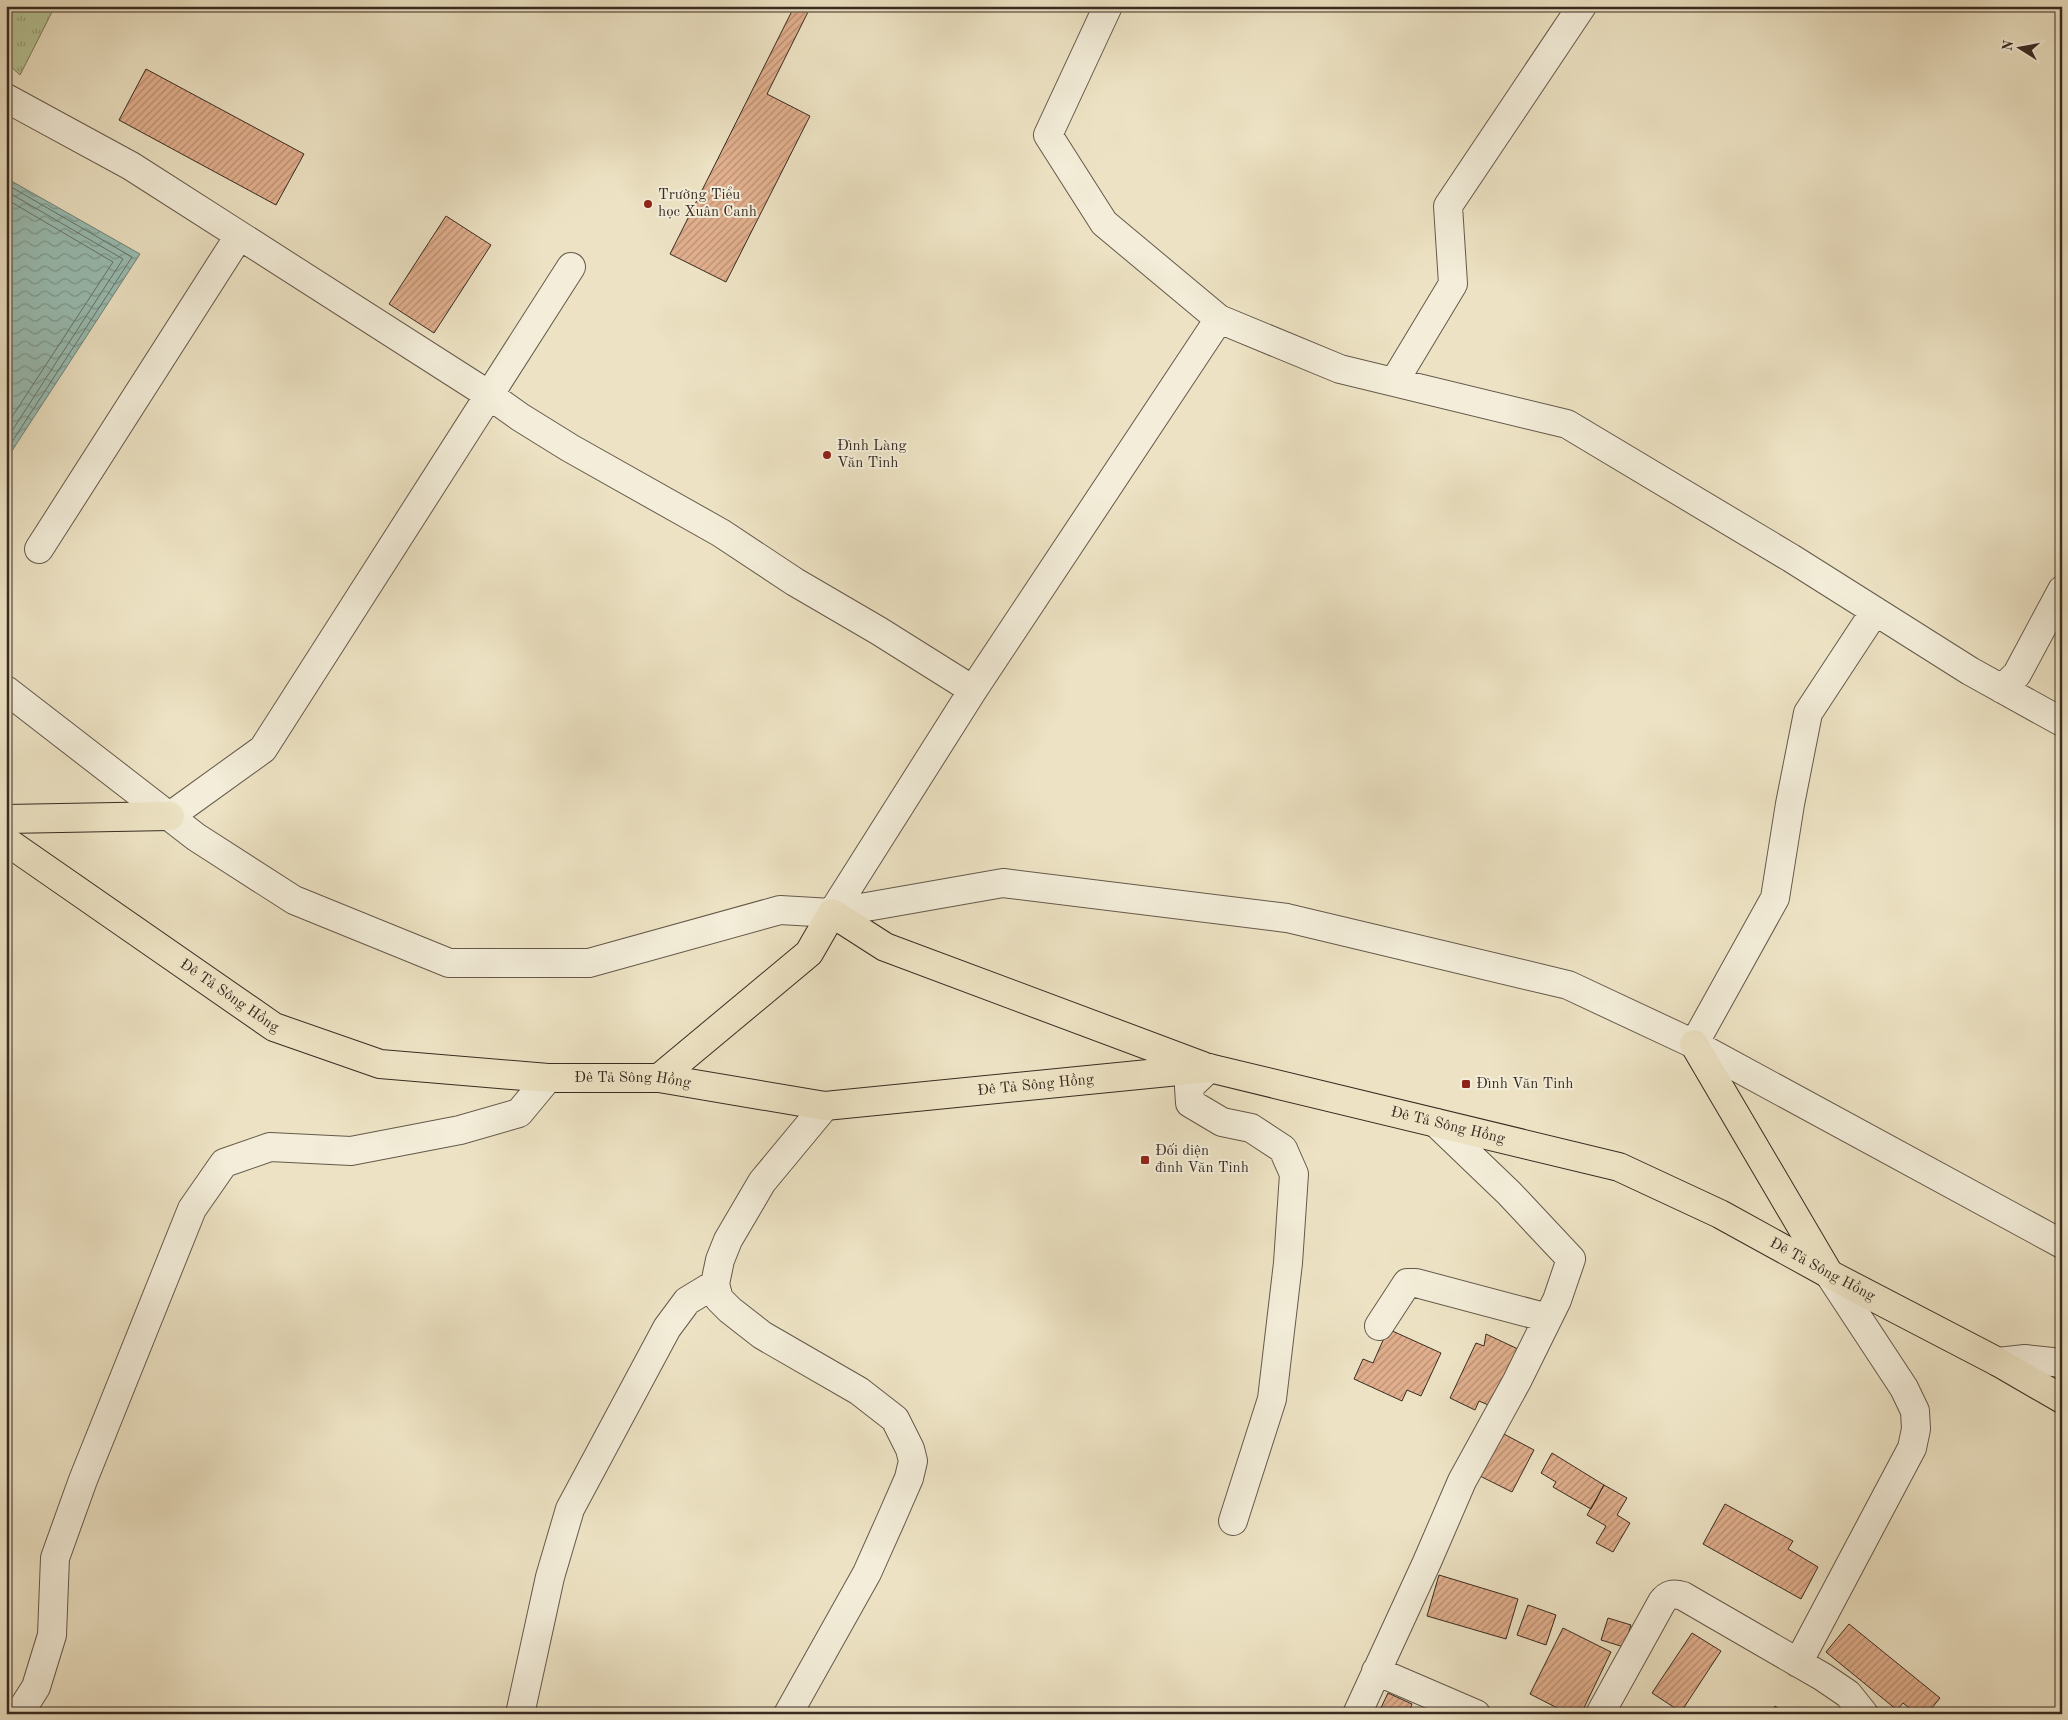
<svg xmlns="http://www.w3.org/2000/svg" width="2068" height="1720" font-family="'Old Standard TT',serif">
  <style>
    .grass { fill: url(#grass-tufts); stroke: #78785c }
    .water { fill: url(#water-waves); stroke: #72837a }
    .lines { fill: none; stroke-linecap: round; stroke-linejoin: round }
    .shore { stroke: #68746b; stroke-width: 1 }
    .building { fill: url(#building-hatch); stroke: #382b22 }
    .minor-casing { stroke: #65594a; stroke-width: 30 }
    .major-casing { stroke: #382b22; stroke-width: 30 }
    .minor { stroke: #f3edd9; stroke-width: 28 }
    .major { stroke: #ede3c4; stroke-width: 28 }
    .poi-dot { fill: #8f2418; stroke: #f3edd9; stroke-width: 2 }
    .labels { text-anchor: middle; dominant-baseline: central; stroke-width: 4; stroke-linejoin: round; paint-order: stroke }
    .poi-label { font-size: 15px; fill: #382b22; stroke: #f3edd9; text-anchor: start }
    .street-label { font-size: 15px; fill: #382b22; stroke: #f3edd9 }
  </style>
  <defs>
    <pattern id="grass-tufts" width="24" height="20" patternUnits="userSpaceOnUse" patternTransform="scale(1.25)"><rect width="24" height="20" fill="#b7c495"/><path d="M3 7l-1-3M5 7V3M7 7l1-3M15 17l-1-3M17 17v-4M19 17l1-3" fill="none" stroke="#969f79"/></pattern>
    <pattern id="water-waves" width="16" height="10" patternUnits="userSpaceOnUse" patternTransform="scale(1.25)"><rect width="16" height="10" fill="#99beb4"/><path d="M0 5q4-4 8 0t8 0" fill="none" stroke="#7e9b92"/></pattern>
    <pattern id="building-hatch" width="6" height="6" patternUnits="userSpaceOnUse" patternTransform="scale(1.25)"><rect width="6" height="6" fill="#e1af8d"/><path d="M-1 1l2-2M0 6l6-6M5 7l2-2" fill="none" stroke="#b78f73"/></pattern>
  </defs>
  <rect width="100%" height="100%" fill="#ede3c4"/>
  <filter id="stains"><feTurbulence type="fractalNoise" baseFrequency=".004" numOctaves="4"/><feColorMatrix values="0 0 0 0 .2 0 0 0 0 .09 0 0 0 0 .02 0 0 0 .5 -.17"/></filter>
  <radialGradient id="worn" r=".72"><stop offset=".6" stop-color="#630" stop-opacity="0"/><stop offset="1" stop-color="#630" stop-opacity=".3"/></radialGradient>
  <!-- grass -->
  <path class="grass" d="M6,6H55L20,75L6,62Z"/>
  <!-- water -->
  <path class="water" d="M6,178L140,254L6,460Z"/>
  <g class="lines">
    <!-- shore -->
    <path class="shore" d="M6,184L132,257L6,451
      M6,191L123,259L6,440
      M6,199L113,262L6,426"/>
  </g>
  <!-- building -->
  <path class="building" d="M788,6H811L767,94L810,116L726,282L670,254L793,9Z
    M146,69L304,154L276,205L119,120Z
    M446,216L491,245L434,333L389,304Z
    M1388,1329L1441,1353L1421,1396L1407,1390L1402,1401L1354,1379L1363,1359L1373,1363Z
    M1486,1334L1520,1350L1493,1407L1479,1401L1475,1410L1450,1398L1476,1343L1484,1346Z
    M1502,1433L1534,1450L1512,1492L1472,1472Z
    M1552,1453L1604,1485L1591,1509L1553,1487L1556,1482L1541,1473Z
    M1604,1485L1627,1498L1617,1515L1630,1523L1613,1552L1596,1543L1606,1526L1587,1515Z
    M1725,1504L1793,1541L1788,1549L1818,1567L1801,1599L1703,1544Z
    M1439,1575L1518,1599L1506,1639L1427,1616Z
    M1528,1605L1556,1615L1546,1645L1517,1635Z
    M1608,1618L1631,1625L1624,1647L1601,1640Z
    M1849,1624L1940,1698L1927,1714H1917L1903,1703L1897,1710L1826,1652Z
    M1563,1628L1611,1652L1581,1714H1569L1530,1694Z
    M1692,1633L1721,1651L1681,1712L1652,1693Z
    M1388,1693L1412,1704L1408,1714H1378Z
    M1425,1706L1442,1714H1421Z
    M1775,1706L1786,1714H1770Z"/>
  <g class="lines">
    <!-- minor casing -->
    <g class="minor-casing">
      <path id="minor" d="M1108,6L1048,135L1104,223L1219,319L1340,369L1567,424L1791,558L1970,671L2062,722
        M6,98L131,166L489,395L520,417L570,448L721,533L795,582L879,631L973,690
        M1394,382L1453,284L1448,206L1582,6
        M39,549L239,236
        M2002,689L2017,674L2062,590
        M6,690L196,837L294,900L449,963H589L780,910L832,913L1003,883L1287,918L1568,985L1694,1044L2062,1244
        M170,816L263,749L571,267
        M832,913L973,690L1219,319
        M1694,1044L1775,898L1790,804L1808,713L1875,611
        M1209,1068L1189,1087L1190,1103L1222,1122L1251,1128L1283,1149L1294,1174L1288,1263L1272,1399L1233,1521
        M1379,1326L1407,1283H1416L1548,1318
        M1998,1362L2025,1359L2062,1363
        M1798,1663L1912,1448L1916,1429L1915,1411L1904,1388L1829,1274
        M1376,1671L1476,1714
        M19,1714L36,1687L52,1635L55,1558L83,1480L192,1209L224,1163L270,1147L351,1151L460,1130L519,1113L548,1078
        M520,1714L550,1577L570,1509L667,1328L687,1301L715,1284
        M788,1714L867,1573L892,1517L909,1478L913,1461L910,1449L895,1419L859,1391L762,1335L730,1310L719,1299L715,1284L720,1260L728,1240L762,1182L825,1106
        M1357,1714L1427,1562L1462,1481L1517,1381L1557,1300L1571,1259L1509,1193L1436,1123
        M1600,1714L1662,1602C1668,1594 1673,1593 1683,1596L1823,1677L1848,1694L1864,1714"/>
    </g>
    <!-- major casing -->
    <g class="major-casing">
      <g id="major">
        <path d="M6,819L170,816"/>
        <path id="s1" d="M6,841L274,1027L380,1064L548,1078H659L825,1106L1209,1068L1619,1167L1720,1214L1829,1274L1998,1362L2062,1399"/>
        <path d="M1694,1044L1828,1272"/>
        <path d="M659,1078L809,953L832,913L885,947L1203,1066"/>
      </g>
    </g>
    <!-- minor -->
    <use href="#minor" class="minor"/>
    <!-- major -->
    <use href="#major" class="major"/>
  </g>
  <!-- markers -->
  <g class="poi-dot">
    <circle cx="648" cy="204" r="5"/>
    <circle cx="827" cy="455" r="5"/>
    <rect x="1461" y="1079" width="10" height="10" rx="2.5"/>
    <rect x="1140" y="1155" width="10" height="10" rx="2.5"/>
  </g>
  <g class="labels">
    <!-- poi labels -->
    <g class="poi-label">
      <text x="658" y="195">Trường Tiểu<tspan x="658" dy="17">học Xuân Canh</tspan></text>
      <text x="837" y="446">Đình Làng<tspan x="837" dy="17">Văn Tinh</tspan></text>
      <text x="1476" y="1084">Đình Văn Tinh</text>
      <text x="1155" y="1151">Đối diện<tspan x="1155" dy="17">đình Văn Tinh</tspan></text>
    </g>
    <!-- street labels -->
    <g class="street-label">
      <text stroke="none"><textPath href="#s1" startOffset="272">Đê Tả Sông Hồng</textPath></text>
      <text stroke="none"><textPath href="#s1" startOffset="692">Đê Tả Sông Hồng</textPath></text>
      <text stroke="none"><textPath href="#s1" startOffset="1098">Đê Tả Sông Hồng</textPath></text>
      <text stroke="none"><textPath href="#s1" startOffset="1518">Đê Tả Sông Hồng</textPath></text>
      <text stroke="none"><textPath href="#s1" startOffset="1922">Đê Tả Sông Hồng</textPath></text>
    </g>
  </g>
  <!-- margin -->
  <rect width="2068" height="1720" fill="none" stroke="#ede3c4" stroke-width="25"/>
  <rect x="8" y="8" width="2053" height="1705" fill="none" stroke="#382b22" stroke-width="2.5"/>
  <rect x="12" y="12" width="2043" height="1695" fill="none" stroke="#382b22"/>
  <!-- north arrow -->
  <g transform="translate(2020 48) rotate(281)" stroke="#f3edd9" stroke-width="4" paint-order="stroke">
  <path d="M0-4L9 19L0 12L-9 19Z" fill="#382b22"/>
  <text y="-8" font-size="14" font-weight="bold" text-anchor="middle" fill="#382b22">N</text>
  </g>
  <rect width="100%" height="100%" filter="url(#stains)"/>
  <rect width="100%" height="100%" fill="url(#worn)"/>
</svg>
